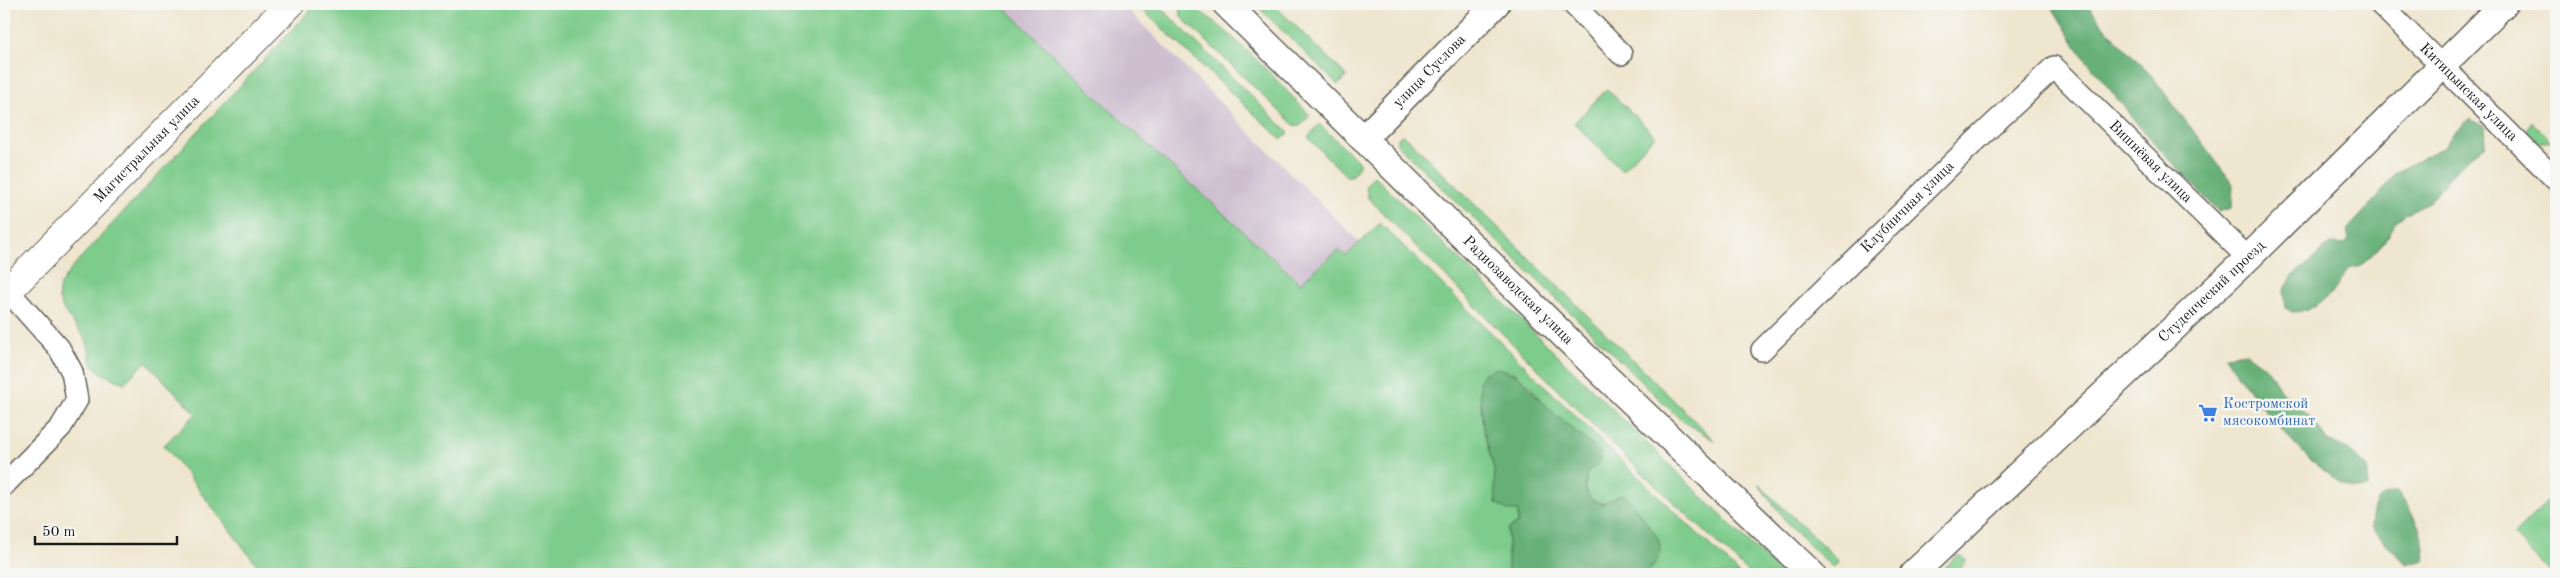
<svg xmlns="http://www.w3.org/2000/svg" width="2560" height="578" font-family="'Old Standard TT',serif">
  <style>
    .industrial { fill: #cebed0 }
    .green { fill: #7ecc8c; stroke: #4d7454 }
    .forest { fill: #66b078; stroke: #41664a }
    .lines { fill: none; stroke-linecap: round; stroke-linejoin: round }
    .minor-casing { stroke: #66635b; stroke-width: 24 }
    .tertiary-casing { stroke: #66635b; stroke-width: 29 }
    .trunk-casing { stroke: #66635b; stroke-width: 30 }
    .minor { stroke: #fff; stroke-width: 21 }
    .tertiary { stroke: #fff; stroke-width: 26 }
    .trunk { stroke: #fff; stroke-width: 28 }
    .labels { text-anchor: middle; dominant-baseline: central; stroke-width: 5; stroke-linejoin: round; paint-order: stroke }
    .street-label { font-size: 15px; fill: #1c1c1c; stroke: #f6f6f2 }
    .shop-label { font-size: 15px; fill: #366cbe; stroke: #f6f6f2; text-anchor: start }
  </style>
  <rect width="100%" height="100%" fill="#f6f6f2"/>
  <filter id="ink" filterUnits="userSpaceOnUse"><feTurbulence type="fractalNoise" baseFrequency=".02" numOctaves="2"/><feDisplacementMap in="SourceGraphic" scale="10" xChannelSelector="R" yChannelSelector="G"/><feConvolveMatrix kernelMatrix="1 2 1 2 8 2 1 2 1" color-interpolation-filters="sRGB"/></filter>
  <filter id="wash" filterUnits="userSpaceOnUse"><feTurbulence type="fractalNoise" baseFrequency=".0096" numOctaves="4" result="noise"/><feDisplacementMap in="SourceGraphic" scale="20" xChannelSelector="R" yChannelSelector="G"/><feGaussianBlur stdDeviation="1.12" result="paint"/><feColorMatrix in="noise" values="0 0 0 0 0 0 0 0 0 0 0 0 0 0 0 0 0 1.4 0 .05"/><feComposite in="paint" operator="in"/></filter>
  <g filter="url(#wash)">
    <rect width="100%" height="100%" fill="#efe6cf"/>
    <!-- industrial -->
    <path class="industrial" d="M1001,4H1122L1360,243L1345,256L1338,250L1300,283L1115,115Z"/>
    <!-- green -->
    <path class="green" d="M316,4H1001L1115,115L1300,283L1338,250L1346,256L1380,223L1611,451L1740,574H1645L1656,564C1648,537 1644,513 1622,494L1603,504L1590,499L1585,486L1587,473L1598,464L1601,454L1543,404L1530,386L1513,372L1479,382L1483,428L1494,470L1496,503L1518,510V523L1508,529V574H264L164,445L196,414L146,362L124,383C113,378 101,375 94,366C89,360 90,350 87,343C80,326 55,310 59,289C61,281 71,270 76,263Z
      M1136,4H1157L1289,133L1281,139Z
      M1180,4C1209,4 1287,92 1310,115L1300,126L1294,125L1181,17Z
      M1255,4H1273L1347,76L1338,85Z
      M1607,89L1655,136L1622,170L1574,123Z
      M2532,121V122L2551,141L2535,143L2526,135L2527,128Z
      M1319,124L1359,162V166L1352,176H1346L1309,139V136Z
      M1403,135H1404L1715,441L1680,419L1396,143L1399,137Z
      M1374,176L1781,574H1750L1614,446L1368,198L1366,185Z
      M1758,484L1837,559L1838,563L1833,568L1790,526Z
      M2556,493V574H2552L2513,535Z
      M1957,555L1964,557L1966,562L1953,574H1939Z"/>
    <!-- forest -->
    <path class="forest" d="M2050,4H2087L2108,31L2148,71L2233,184L2232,208L2218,212L2139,126L2080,52Z
      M2470,119L2485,127L2486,145L2458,167L2430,201L2407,213L2394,224L2385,241L2361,266L2348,269L2332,293L2321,302L2305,311L2292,312L2286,308L2284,291L2293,276L2331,244L2344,245L2349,239L2347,230L2374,201L2395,173L2445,146L2452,135Z
      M2246,353L2267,368L2281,391L2315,422L2327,441C2345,446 2355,455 2368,468V487C2363,488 2354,489 2349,487C2312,473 2246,390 2225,356Z
      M1497,368C1527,375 1525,387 1545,405C1563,422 1583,437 1601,454L1598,464L1587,473L1585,486L1590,499L1602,504L1622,494C1631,501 1636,509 1643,518C1661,540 1670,551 1645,574H1508V529L1518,523V511H1509L1496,503L1494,470L1483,428L1479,382L1485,373Z
      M2397,491C2415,518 2423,527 2425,560L2406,565L2371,527C2373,506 2374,496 2397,491Z"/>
  </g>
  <g filter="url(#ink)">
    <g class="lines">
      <!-- minor casing -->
      <g class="minor-casing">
        <g id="minor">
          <path d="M1573,4L1621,54"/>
          <path id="s1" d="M2380,4L2556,180"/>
          <path id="s2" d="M1762,350L1965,151L2054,67L2248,258"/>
          <path d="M4,485L61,427L77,400L72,372L59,348L8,291"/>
        </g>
      </g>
      <!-- tertiary casing -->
      <g class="tertiary-casing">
        <g id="tertiary">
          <path id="s3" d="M1226,4L1604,375L1812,574"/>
          <path id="s4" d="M1363,139L1496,4"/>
          <path id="s5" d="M1913,574L2248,258L2504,4"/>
        </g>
      </g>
      <!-- trunk casing -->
      <g class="trunk-casing">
        <g id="trunk">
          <path id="s6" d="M4,295L290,4"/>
        </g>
      </g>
      <!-- minor -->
      <use href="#minor" class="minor"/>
      <!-- tertiary -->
      <use href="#tertiary" class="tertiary"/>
      <!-- trunk -->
      <use href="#trunk" class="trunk"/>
    </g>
  </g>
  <!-- icons -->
  <defs>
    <g id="supermarket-bare" transform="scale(1.5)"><path d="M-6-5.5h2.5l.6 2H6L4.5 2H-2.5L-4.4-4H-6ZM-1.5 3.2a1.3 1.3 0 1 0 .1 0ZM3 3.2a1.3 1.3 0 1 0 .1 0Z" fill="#3f7fe0" stroke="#f6f6f2" stroke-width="2.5" paint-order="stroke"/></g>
  </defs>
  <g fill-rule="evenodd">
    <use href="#supermarket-bare" x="2208" y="413"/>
  </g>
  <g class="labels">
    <!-- street labels -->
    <g class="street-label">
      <text stroke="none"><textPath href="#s4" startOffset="95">улица Суслова</textPath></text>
      <text stroke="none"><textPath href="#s1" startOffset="125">Китицынская улица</textPath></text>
      <text stroke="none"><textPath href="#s6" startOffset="204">Магистральная улица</textPath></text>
      <text stroke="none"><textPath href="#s2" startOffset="542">Вишнёвая улица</textPath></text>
      <text stroke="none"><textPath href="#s2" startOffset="204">Клубничная улица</textPath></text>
      <text stroke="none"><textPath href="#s3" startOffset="409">Радиозаводская улица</textPath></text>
      <text stroke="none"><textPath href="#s5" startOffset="411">Студенческий проезд</textPath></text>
    </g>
    <!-- shop labels -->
    <g class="shop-label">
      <text x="2223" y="404">Костромской<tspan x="2223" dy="17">мясокомбинат</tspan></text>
    </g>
  </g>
  <!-- margin -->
  <rect width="2560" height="578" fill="none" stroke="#f6f6f2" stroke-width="20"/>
  <!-- scale -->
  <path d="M35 536v8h142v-8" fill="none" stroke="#1c1c1c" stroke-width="2.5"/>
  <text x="42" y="536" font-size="15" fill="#1c1c1c" stroke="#f6f6f2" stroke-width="4" paint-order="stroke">50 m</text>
</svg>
